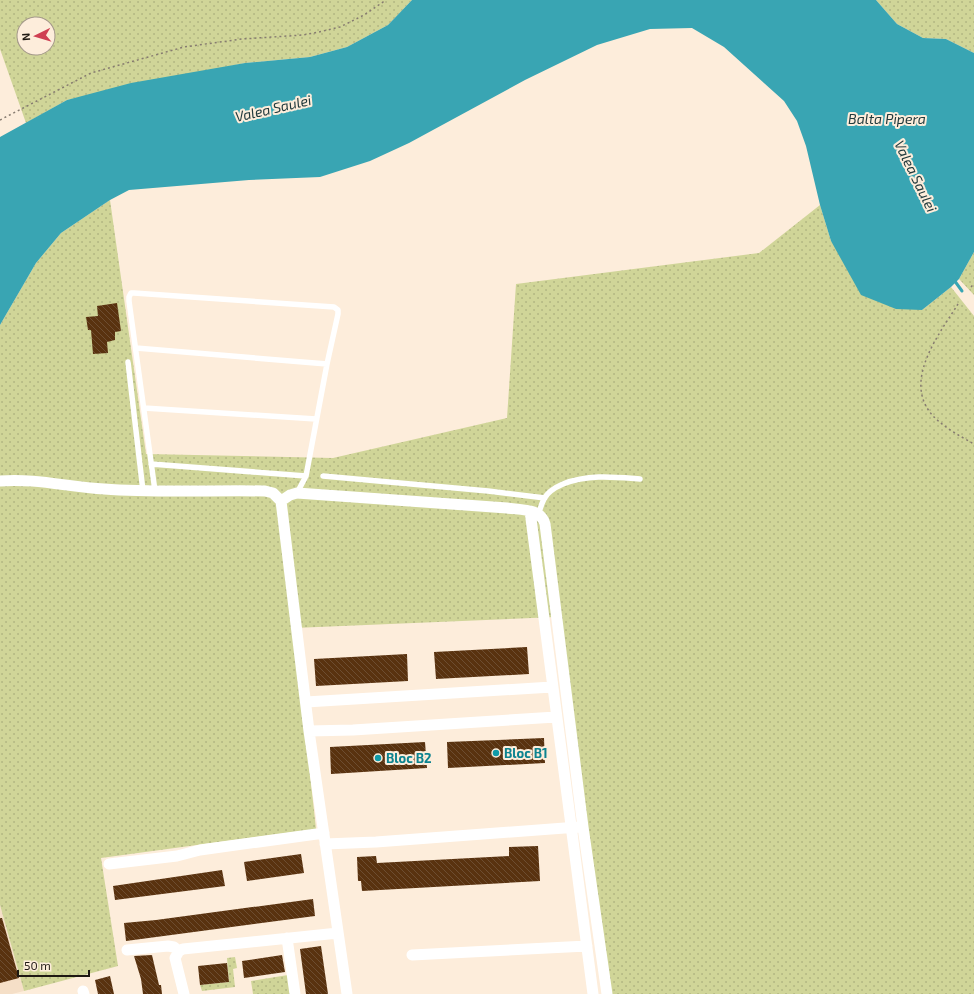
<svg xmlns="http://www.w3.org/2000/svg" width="974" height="994" font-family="'Exo 2',sans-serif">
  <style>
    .built { fill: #f5dfc7 }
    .grass { fill: url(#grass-dots); fill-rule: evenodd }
    .water { fill: #39a5b3 }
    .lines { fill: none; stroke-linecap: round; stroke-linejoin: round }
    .stream { stroke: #39a5b3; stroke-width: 3 }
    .building { fill: url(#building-back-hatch) }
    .path { stroke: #867b70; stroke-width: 1.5; stroke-dasharray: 2 3; stroke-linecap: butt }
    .service { stroke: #fff; stroke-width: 5.5 }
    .minor { stroke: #fff; stroke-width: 11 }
    .culture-dot { fill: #0f9aa8; stroke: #fdeddb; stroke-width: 1.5 }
    .labels { text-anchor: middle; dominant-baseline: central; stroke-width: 4; stroke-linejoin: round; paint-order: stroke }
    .culture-label { font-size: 13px; font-weight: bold; fill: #0d838f; stroke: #fdeddb; text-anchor: start }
    .water-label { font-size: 14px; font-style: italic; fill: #223a3d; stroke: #fdeddb }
  </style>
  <defs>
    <pattern id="grass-dots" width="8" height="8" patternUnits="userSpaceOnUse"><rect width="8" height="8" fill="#d0d598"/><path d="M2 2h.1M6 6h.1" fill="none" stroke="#b2b682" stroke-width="1.8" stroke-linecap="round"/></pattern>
    <pattern id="building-back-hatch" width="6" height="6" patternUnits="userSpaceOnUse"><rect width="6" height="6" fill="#59320f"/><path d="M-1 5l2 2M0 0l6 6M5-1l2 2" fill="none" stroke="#6d4d31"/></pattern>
  </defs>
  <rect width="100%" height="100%" fill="#fdeddb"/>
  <!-- built -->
  <path class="built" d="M0,905L24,991L12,994H0Z"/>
  <!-- grass -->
  <path class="grass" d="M0,0H412L388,25L347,47L310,57L245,63L67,100L26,123L0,49ZM24,24H48V48H24Z
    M876,0H974V53L946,39L923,38L897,24Z
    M110,200L146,454L333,458L507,418L516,284L759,253L820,205L831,241L922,310L951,287L974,316V994H604L556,617L294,628L316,829L101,858L118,966L24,991L0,905V325L36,263L61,233Z
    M974,252V295L959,279Z
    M235,957L237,968L233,969L235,987L202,991L200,985L229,982L227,958Z
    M288,975L291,994H253L251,981Z"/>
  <!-- water -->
  <path class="water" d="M412,0H876L897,24L923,38L946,39L974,53V252L959,279L951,287L922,310L896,309L861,295L831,241L820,205L806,146L797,121L784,101L724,47L692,28L650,29L597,45L525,80L409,143L370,161L320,177L249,180L129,190L110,200L61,233L36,263L0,325V137L67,100L131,83L245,63L310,57L347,47L388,25Z"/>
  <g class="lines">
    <!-- stream -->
    <path class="stream" d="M954,280L962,291"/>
  </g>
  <!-- building -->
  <path class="building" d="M117,303L121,331L115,332V340L107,342L108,353L93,354L91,330H88L86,317L98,316L97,306Z
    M527,647L529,674L436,679L434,652Z
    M407,654L408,681L316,686L314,659Z
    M544,738L545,763L448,768L447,742Z
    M425,742L427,768L331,774L330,747Z
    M538,846L540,881L362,891L361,881H358L357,857L376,856L377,863L509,856V847Z
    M301,854L304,873L247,881L244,862Z
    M222,870L225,886L115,900L113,886Z
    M313,899L315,916L126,941L124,923L156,920Z
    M0,918H2L19,978L0,983Z
    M321,946L328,994H306L300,949Z
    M152,955L159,985H161L162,994H143L141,979L134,956Z
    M282,955L285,972L244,978L242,961Z
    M227,963L229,982L200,985L198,966Z
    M110,976L114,994H98L95,980Z"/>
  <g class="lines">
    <!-- path -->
    <path class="path" d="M0,120L91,73L184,47L242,39L303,35L319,32L340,27L364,15L386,0
      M971,287L974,284
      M958,304C940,333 905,377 929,411C939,425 960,436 974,444"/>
    <!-- service -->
    <path class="service" d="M136,348L327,364
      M128,362L143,491
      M144,408L316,419
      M151,464L306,476
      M323,476L488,491L545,498
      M155,491L129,301V297L131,293H134L334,307L338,310V314L327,364L306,476L297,493
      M539,513C540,509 542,503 544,499C548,491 556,487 563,484C589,474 614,477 640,479"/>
    <!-- minor -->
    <path class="minor" d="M0,481C34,478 69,487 104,489C157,493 212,490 265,491L273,493L281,501L309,731L347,994
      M281,501L290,495L297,493L507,508C520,510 541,508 545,524L583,827L607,994
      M530,511L593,994
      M306,702L552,687
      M309,731L353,730L556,717
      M325,844L376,842L578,827
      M109,864L177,856L200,850L324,833
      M287,938L295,994
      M127,950L168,946L174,947L179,951
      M412,955L587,946
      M83,991L84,994
      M184,994L175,958L179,951L183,949L338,933"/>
  </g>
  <!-- markers -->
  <g class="culture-dot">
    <circle cx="496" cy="753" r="4"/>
    <circle cx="378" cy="758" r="4"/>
  </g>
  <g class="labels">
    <!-- culture labels -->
    <g class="culture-label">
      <text x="504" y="753">Bloc B1</text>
      <text x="386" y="758">Bloc B2</text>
    </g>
    <!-- water labels -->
    <g class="water-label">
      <text transform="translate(273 108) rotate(-13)">Valea Saulei</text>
      <text x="887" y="118">Balta Pipera</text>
      <text transform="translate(916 176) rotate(64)">Valea Saulei</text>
    </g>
  </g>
  <!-- north arrow -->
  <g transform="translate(36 36) rotate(265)"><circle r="19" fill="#fdeddb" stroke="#a4988b"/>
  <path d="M0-3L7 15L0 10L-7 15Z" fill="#cf3f52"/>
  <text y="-6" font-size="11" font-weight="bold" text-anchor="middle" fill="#1e1812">N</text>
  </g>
  <!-- scale -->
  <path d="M18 970v6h71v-6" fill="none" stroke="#1e1812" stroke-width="2"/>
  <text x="24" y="970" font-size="12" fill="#1e1812" stroke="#fdeddb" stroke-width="3" paint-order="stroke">50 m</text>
</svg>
